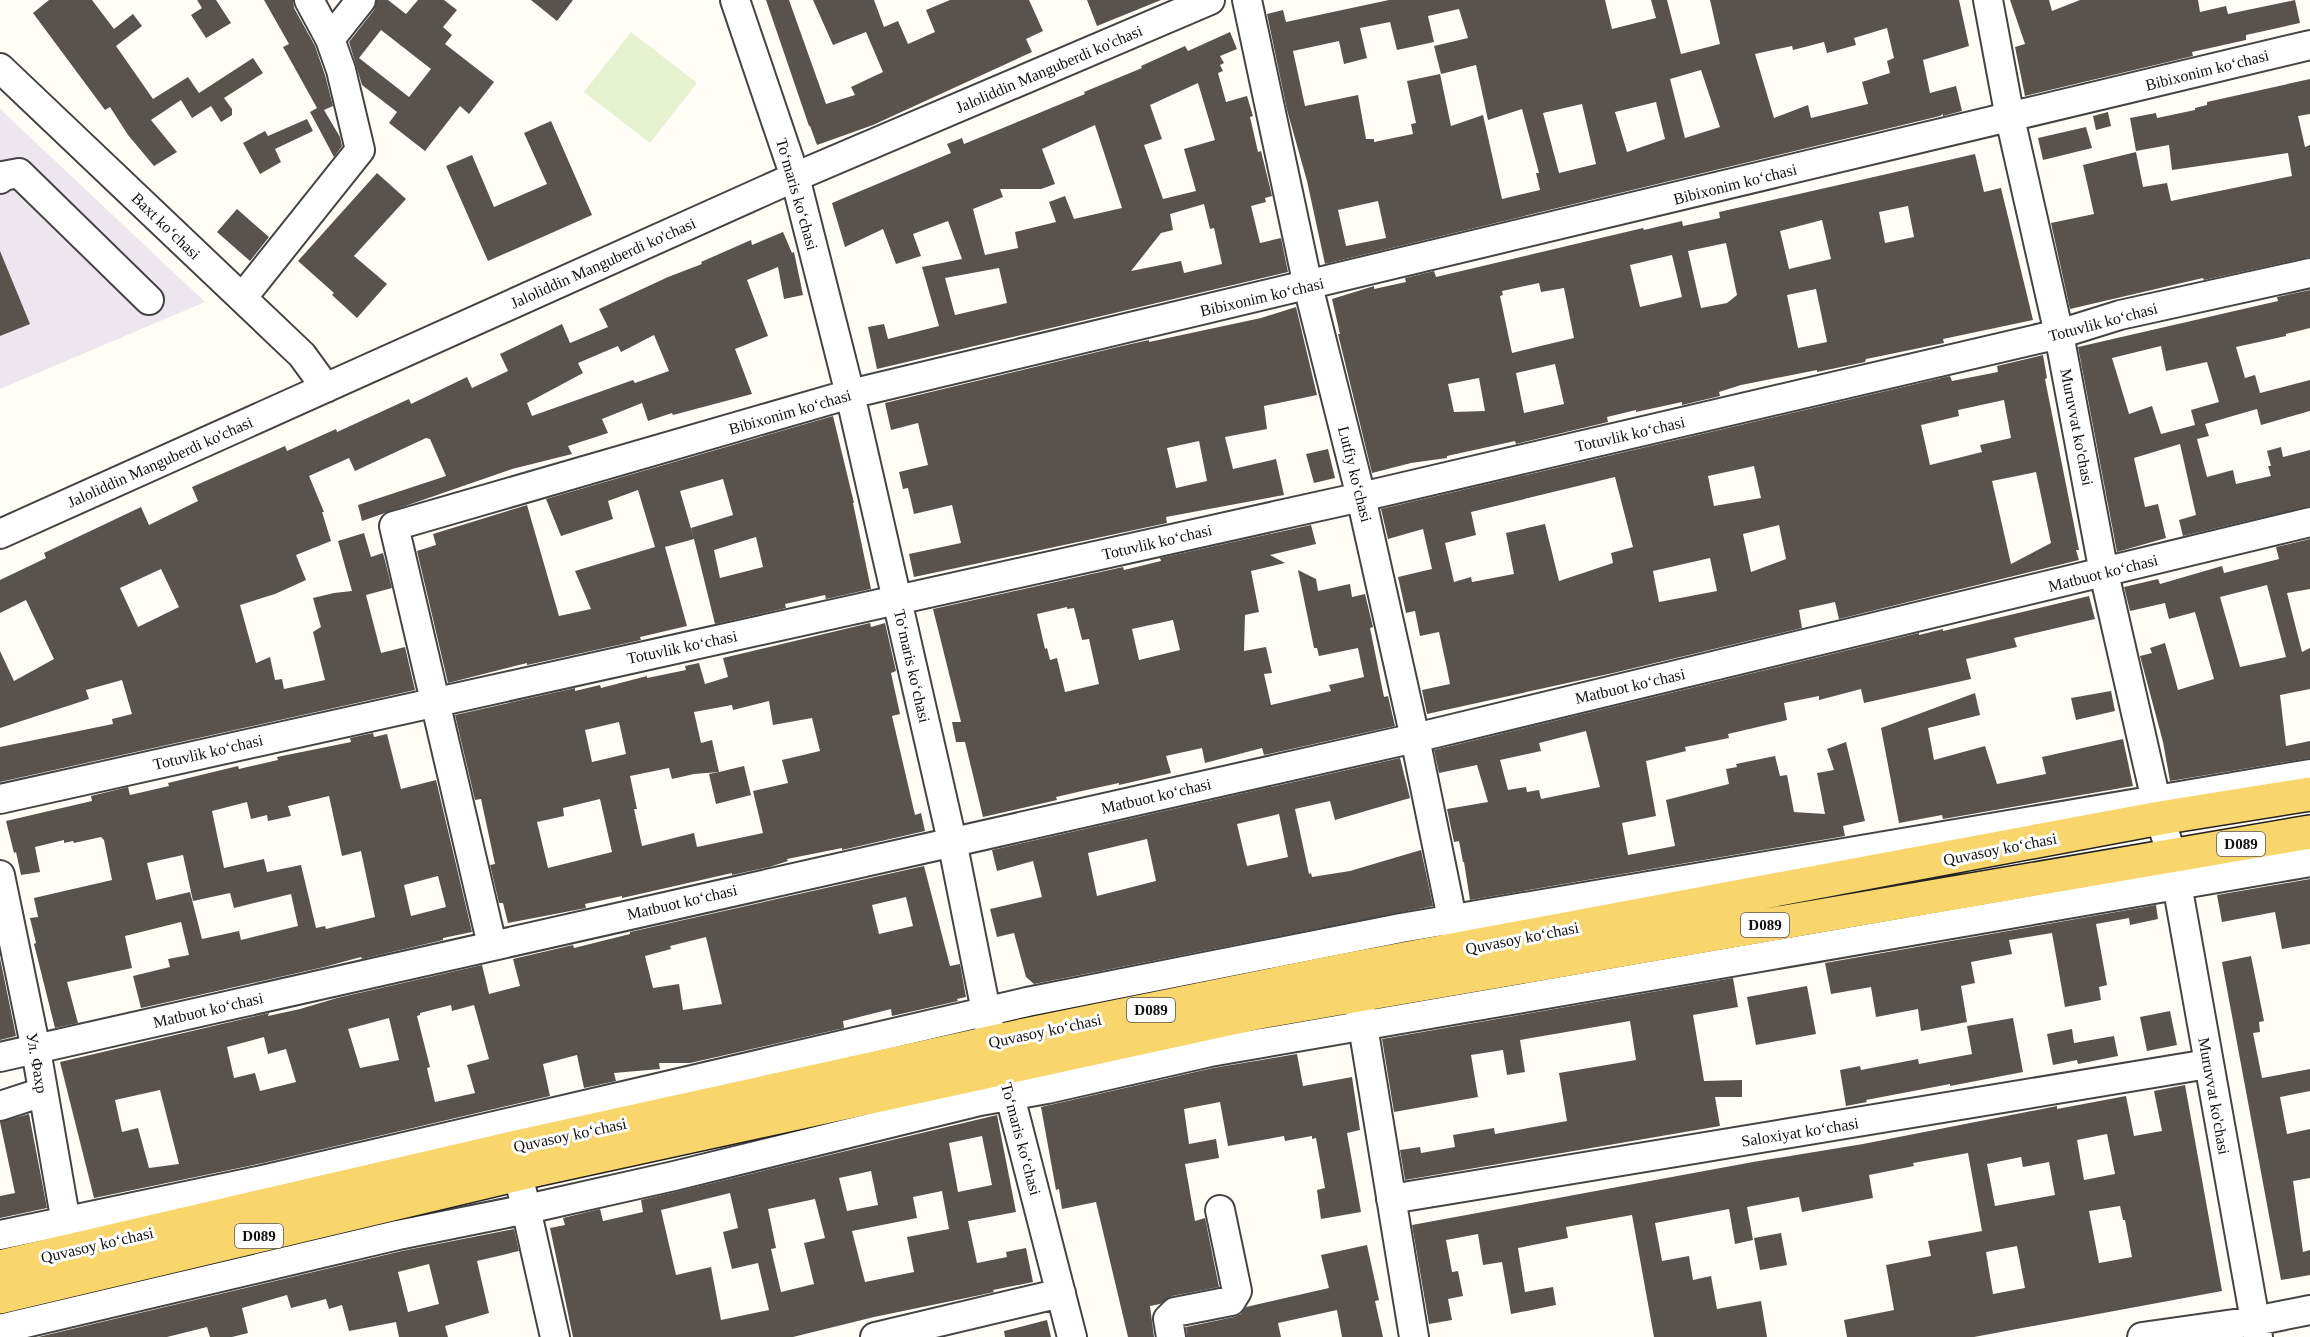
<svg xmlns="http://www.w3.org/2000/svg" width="2310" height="1337" font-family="Georgia,serif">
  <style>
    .industrial { fill: #eee6ef }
    .pitch { fill: #e6f2cf }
    .building { fill: #5a524d; fill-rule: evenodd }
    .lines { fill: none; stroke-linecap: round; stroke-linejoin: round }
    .minor-casing { stroke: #444; stroke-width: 32 }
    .major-casing { stroke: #222; stroke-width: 36 }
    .minor { stroke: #fff; stroke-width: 28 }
    .major { stroke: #f9d66b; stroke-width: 33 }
    .labels { text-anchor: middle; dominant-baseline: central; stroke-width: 6; stroke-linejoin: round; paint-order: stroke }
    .shield { fill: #fff; stroke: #585858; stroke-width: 1.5 }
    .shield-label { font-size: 15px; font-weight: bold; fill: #111 }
    .street-label { font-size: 16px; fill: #111; stroke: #fff }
  </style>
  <rect width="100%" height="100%" fill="#fffdf5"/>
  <!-- industrial -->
  <path class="industrial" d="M0,109L205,302L0,389Z"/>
  <!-- pitch -->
  <path class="pitch" d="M631,32L697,83L650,143L584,92Z"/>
  <!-- building -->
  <path class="building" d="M49,0H92L114,29L133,14L142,26L116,46L153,99L188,77L199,93L253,58L263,73L224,98L232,109V115L221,122L211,106L192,118L181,100L151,120L177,152L154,166L128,135L110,107L105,110L33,13Z
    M197,0H216L231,23L206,38L191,15L202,8Z
    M264,0H293L294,8L315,46L325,75L333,106L324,110L340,137L342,146L334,157L310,112L317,108L283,47L289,44Z
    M377,0H388L406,14L418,0H444L457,10L443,27L452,35L445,44L494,82L469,114L460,106L425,151L389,123L397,112L362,85L349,42L374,10ZM381,30L431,69L409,97L359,58Z
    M531,0H573L557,21Z
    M766,0H789L826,104L855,95L851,87L883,72L866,32L833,45L813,0H874L884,27L898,21L908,44L935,32L926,10L950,0H1029L1043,31L1026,39L1032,52L873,125L817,145L810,126H809Z
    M1087,0H1161L1097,26Z
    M1389,0H1605L1612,29L1656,18L1651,0H1667L1681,54L1720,44L1710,0H1959L1969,46L1923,60L1930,93L1956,86L1962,111L1943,116V114L1940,116L1325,264L1307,181L1287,110L1267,14L1283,10L1286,22ZM1459,9L1468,38L1434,46L1441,74L1476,65L1488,120L1522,109L1539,173H1536L1540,190L1502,199L1483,115L1451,126L1440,74L1407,81L1416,123L1411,124L1413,134L1374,142V139H1366L1358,95L1305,106L1293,51L1339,41L1344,64L1367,58L1360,28L1390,22L1397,50L1434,42L1428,16ZM1887,28L1894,58L1887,61L1890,73L1862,82L1868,104L1811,118L1808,105L1774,118L1755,54L1792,46L1793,50L1824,42L1827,53L1856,45L1854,38ZM1701,70L1720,127L1685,138L1670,79ZM1656,102L1665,139L1627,152L1615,112ZM1582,104L1596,164L1559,173L1543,113ZM1378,201L1386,238L1346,246L1338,210Z
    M2010,0H2049L2052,11L2080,0H2198L2200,12L2226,6L2228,14L2295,0L2300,23L2246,35V40L2192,52L2193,56L2025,96L2015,47L2025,44Z
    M1230,32L1237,49L1220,56L1224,63L1220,65L1223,71L1218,73L1226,102L1247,96L1253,116L1250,117L1258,152L1261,151L1272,196L1265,198L1266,202L1251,206L1260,243L1281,238L1288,272L877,369L868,327L884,324L888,339L939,326L922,267L962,259L948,221L913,234L921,256L896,264L883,229L845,247L832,203L951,153L947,144L962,138L964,144L1085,94L1084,92L1142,68L1141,66L1185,46L1188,51ZM1198,83L1215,140L1184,149L1196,191L1163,199L1144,145L1162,139L1150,105ZM1095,125L1122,208L1074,219L1065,196L1049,202L1056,222L1015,232L1018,248L985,255L973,209L1003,197L1000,189H1041L1055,184L1042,149ZM1204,204L1210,229L1214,228L1222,264L1184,273L1181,261L1131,271L1161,233L1173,230L1170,214ZM999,268L1007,303L955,315L945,278Z
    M2310,79V114L2298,116L2305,147L2310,145V257L2204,280L2203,278L2070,309L2051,223L2094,214L2083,165L2136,152L2143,187L2167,183L2171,201L2292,176L2288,153L2172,170L2169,145L2136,151L2130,118L2156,113L2157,118L2195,110V108L2207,105V102Z
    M2108,112L2111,126L2096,130L2093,116Z
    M307,119L313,131L275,149L281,162L260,174L243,143L265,131L268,136Z
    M551,121L592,215L488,261L446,166L472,155L494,207L547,184L524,133Z
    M2086,127L2092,148L2043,160L2038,138Z
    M1975,154L1984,192L2001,188L2033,320L1943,339L1944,343L1866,359L1865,362L1817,372V370L1741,385L1719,392L1720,396L1682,405V402L1636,412V410L1607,417L1608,422L1516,444L1515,441L1447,456V458L1411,463L1372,473L1338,334H1340L1332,299L1374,286V289L1406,282L1405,278L1434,271L1436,277L1643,228L1644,230L1682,221L1683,226L1720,218L1719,212ZM1908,206L1914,237L1885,243L1879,212ZM1822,220L1831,259L1789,269L1780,231ZM1726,243L1737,295L1727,303L1701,308L1688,251ZM1672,255L1682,297L1640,307L1630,265ZM1539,283L1541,292L1564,288L1574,338L1512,353L1500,296L1503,295L1502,291ZM1816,289L1827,342L1798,348L1787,295ZM1555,364L1564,404L1524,413L1516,373ZM1479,378L1485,411L1454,412L1448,384Z
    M377,173L406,199L354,256L387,284L357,318L332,295L334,293L298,261Z
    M237,209L269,237L250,261L217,232Z
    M783,232L792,253L794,252L803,295L784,299L778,267L747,280L768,336L735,349L752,394L673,415L672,413L648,421L642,403L602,419L608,433L568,446L572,454L512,469L362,521L358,505L446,476L430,439L426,438L355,471L349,458L309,476L324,512H322L331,541L296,555L306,580L275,594L240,605L256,663L270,657L275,680L282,679L284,689L325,680L313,632L321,627L313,598L334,593L352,591L338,541L364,533L371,557L383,553L392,588L366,595L381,653L405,647L415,690L0,782V747L113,724L112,719L132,714L122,680L86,690L89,699L0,728V651L14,681L54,659L26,600L0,613V580L46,558L44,553L141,507L149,525L198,501L192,487L285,446L287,451L336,429L337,432L409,399L411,404L467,377L472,388L508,371L500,354L562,324L570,343L608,327L599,309L668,277L702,264L701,262L751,240L752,245ZM654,335L669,371L635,383L633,380L532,416L527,403L583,373L578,363L618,346L621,352ZM161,569L179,607L138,627L120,588Z
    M0,251L30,324L0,336Z
    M2310,290V328L2286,334V336L2236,347L2245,378L2255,375L2260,393L2310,380V411L2261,425L2257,409L2205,424L2209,436L2197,439L2207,477L2233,470L2236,484L2271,476L2268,466H2271L2267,451L2281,447L2283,457L2310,450V506L2183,536L2179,520L2196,515L2180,444L2134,458L2145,507L2158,504L2166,538L2117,552L2078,347L2278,301L2277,297ZM2161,346L2166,371L2207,362L2219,402L2191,410L2195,425L2161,434L2152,406L2129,414L2112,358Z
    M1296,307L1317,395L1264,406L1267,429L1225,437L1233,469L1276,459L1284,495L1166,517L1167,523L914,577L909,554L961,543L952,505L914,514L908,488L903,489L899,472L928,465L918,423L891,430L885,403L1122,346L1149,340V342L1261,318ZM1199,441L1207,481L1176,488L1167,448Z
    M2043,355L2047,378L2045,379L2079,550H2076L2079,560L1839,619L1835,602L1799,610L1802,628L1613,673L1427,714L1422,690L1450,684L1447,669L1439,632L1420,636L1415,611L1406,613L1398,577L1432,569L1423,529L1388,539L1381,509L1950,376L1952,381L1998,372L1997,366ZM2004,400L2011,438L1980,445L1982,452L1930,465L1921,425L1959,416L1958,410ZM1754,466L1761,498L1714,506L1708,476ZM2036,472L2051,543L2011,564L1992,481ZM1615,477L1633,547L1611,553L1613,563L1559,581L1545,524L1506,533L1514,574L1472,582L1471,577L1454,582L1445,543L1476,535L1471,512ZM1779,525L1786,559L1751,572L1743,534ZM1710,558L1717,591L1659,602L1653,571Z
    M833,416L854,503H853L871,589L826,599L825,595L785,604L786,608L715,624L694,539L665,547L687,626L640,637L641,640L527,665V663L448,683L417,551L436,545L433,534L527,505L559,616L591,609L575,571L655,547L638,490L608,501L613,519L561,536L546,499ZM723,479L733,515L691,528L694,539L680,491ZM756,537L763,567L720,578L714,550Z
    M1328,449L1335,478L1314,483L1306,454Z
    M1311,525L1316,544L1270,555L1285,563L1251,571L1259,612L1245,615L1244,651L1266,647L1272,673L1264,674L1271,705L1331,691L1329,685L1364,677L1358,648L1319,656L1317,648H1314L1298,570L1316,579L1318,591L1350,584L1352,597L1365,594L1373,627L1370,628L1384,697L1388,696L1395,726L1264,755L1262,748L1205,763L1202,748L1166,756L1171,773L1119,785V783L1082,791L1056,797L1057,800L983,817L965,742H956L952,722H961L933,609L1123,567L1124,570L1161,561L1160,558ZM1067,607V609L1074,608L1082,640L1089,639L1099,684L1065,692L1057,658L1050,660L1047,648L1045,649L1037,614ZM1173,620L1180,650L1139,660L1132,629Z
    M2310,539V589L2287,593L2302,652L2310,648V689L2280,695L2286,746L2310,741V758L2170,781L2163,742L2140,656L2152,653L2150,648L2165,643L2178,690L2214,679L2195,612L2169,619L2165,603L2130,611L2124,587L2158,579L2160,584L2222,566L2224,573L2279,559L2276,547ZM2267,585L2286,657L2240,667L2220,597Z
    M2089,596L2095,619L2014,638L2017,647L1966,659L1971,679L1864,703L1861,689L1819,700V696L1784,703L1787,720L1728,734L1729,738L1685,747L1686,751L1646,761L1656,816L1622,823L1628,855L1675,846L1666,800L1729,784L1726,769L1737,767L1736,764L1775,756L1780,776L1787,775L1794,812L1825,814L1817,773L1834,770L1827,749L1846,742L1865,821L1843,826L1845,836L1470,900L1464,862H1463L1459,841L1454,842L1447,809L1488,802L1477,765L1439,773L1434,750L1919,633V635L1943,629V631ZM1586,731L1600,787L1541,799L1539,790L1527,792L1526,787L1508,790L1500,760L1541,751L1539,743Z
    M870,623L871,627L885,623L896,671L891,673L900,714L892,716L915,815L921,813L925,831L842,850V848L787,859L788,861L769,867L732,875V873L622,898V896L585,904L586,908L508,923L503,903H499L490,865L495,864L481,799L475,800L455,715L575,688V691L600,685L601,688L647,676V678L686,670L685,666L699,663L705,684L728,677L723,658ZM769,701L773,725L812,718L820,751L782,760L788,783L753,791L763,833L697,847L694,833L642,846L634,809H637L630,776L669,768L672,779L694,774L719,772L709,774L716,804L751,795L744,766L719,772L712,740L701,743L694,712L732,705L733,710ZM619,722L626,754L592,762L585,730ZM600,799L612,852L548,868L537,822L564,816L563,808Z
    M2111,691L2115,711L2076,720L2071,698Z
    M1975,693L1980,715L1928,728L1934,760L1985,746L1997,784L2046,774L2042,757L2123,739L2133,786L1943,819L1942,815L1899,823L1881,728Z
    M373,733L374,737L387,734L401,789L436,780L472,932L443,938V940L362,959L361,957L324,967L141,1008L133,976L170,967L168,959L189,955L181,922L125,936L132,968L67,982L78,1023L55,1028L34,944L36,943L30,918L38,917L34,898L112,880L104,840L101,837L74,843L73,841L64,843V840L35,847L40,872L21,875L16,852L14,853L6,821L92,801L91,796L128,787L130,795L169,786L168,783L238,766L239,769L278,760L277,757L351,742L350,738ZM329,796L342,856L361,851L375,917L326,929L325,926L316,928L301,865L267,872L264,859L224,868L212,811L247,802L251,819L267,815L268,821L291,816L288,806ZM183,855L193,901L230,893L234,908L291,894L298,926L241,940L239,931L202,939L190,892L156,900L147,863ZM438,876L446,907L411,916L404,885Z
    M1400,758L1410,798L1335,820L1330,801L1295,809L1309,874L1311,873L1312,877L1350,871L1421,850L1433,906L1034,984L1026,977L1014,933L997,937L990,909L1042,897L1033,861L997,871L992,850ZM1279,814L1288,857L1247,866L1237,824ZM1147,839L1156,881L1097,896L1088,853Z
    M924,866L950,966L960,964L966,997L957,999L958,1001L892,1016L891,1009L843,1021L844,1028L690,1063H659L660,1069L614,1073L616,1081L584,1088L577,1055L543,1064L550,1096L263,1163L94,1198L60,1062L269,1013L268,1016L300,1009L337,998L482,965L489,994L520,986L513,959L573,945L574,948L630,934V932ZM906,897L913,926L879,934L872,905ZM706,937L722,1004L683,1010L679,984L653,988L645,956L671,949L670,946ZM451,1005L452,1011L474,1005L489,1059L467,1065L475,1093L435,1102L427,1068L430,1067L417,1016L420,1015V1013ZM389,1018L399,1060L360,1068L348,1029ZM264,1037L268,1054L286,1049L296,1082L260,1091L255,1073L234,1078L227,1047ZM160,1090L179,1164L149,1168L138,1128L122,1132L115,1100Z
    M2310,879V944L2282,949L2275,912L2222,922L2217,895Z
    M2156,905L2158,919L2130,925L2129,918L2096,924L2107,985L2099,987L2101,1000L2065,1007L2052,933L2009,940L2012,954L1971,962L1975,983L1961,986L1967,1022L1921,1031L1918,1009L1876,1017L1871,987L1831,994L1825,963Z
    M2251,956L2264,1021L2259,1022L2260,1032L2253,1033L2262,1078L2310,1069V1091L2280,1097L2287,1134L2310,1129V1178L2293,1181L2303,1252L2310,1250V1275L2281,1280L2222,962Z
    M0,958L16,1036L0,1040Z
    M1733,978L1738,1007L1693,1015L1704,1081L1742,1080V1097H1715L1720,1126L1405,1180L1400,1150L1420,1147L1421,1153L1455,1147L1453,1135L1494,1128L1495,1134L1567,1121L1559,1073L1636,1060L1630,1021L1520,1040L1525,1072L1507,1075L1503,1050L1471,1055L1478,1097L1394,1112L1382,1039Z
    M1807,986L1816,1034L1756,1045L1747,997Z
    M2170,1011L2177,1045L2147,1051L2140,1017Z
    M2013,1018L2023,1072L1950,1086V1084L1866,1100L1867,1102L1846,1106L1840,1070L1860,1066L1861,1070L1918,1059L1919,1064L1972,1054L1967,1026Z
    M2072,1029L2074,1043L2114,1036L2118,1056L2078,1064L2077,1060L2053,1065L2047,1034Z
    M1297,1054L1303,1086L1352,1077L1360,1130L1347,1133L1361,1212L1321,1219L1317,1190L1325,1188L1316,1138L1312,1139V1136L1285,1141L1284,1136L1228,1146L1220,1102L1184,1109L1189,1144L1216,1139L1219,1158L1185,1164L1195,1221L1205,1218L1219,1287L1172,1296L1160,1304L1150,1306L1154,1337H1128L1096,1202L1062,1209L1059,1189L1056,1190L1041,1107L1213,1068Z
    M2185,1085L2222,1291L1974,1337H1847L1844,1320L1894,1310L1886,1265L1931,1256L1928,1241L1982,1231L1968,1153L1913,1163L1914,1166L1869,1175L1873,1198L1802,1212L1799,1197L1747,1207L1753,1240L1735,1244L1729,1209L1655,1223L1662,1261L1689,1256L1693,1280L1711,1276L1717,1309L1761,1301L1767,1337H1654L1632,1215L1566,1227L1568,1238L1518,1248L1525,1292L1553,1287L1556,1305L1511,1314L1502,1262L1483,1265L1478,1234L1446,1240L1452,1272L1458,1271L1463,1296L1448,1299L1452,1320L1429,1324L1412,1225L1753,1162L1863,1144L2057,1106V1109L2126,1096L2134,1136L2162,1131L2154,1091ZM2107,1134L2115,1174L2084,1180L2077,1140ZM2021,1157L2023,1167L2049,1162L2055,1195L1995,1206L1987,1164ZM2120,1206L2123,1220H2125L2132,1257L2099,1263L2089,1211ZM2017,1246L2025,1288L1993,1294L1986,1252Z
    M29,1114L47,1208L0,1218V1196L15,1193L0,1122Z
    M997,1115L1016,1212L968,1221L977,1263L1007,1257L1006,1252L1026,1248L1033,1282L993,1290L994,1292L966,1298L874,1317L793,1337H573L550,1228L565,1225L563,1218L600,1209L603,1221L643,1212L641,1200ZM982,1136L992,1185L958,1192L949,1143ZM871,1171L878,1205L847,1211L839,1178ZM942,1191L949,1229L907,1237L914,1272L865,1282L852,1231L917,1218L913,1197ZM730,1193L738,1228L723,1232L732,1269L758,1263L769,1310L721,1320L711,1267L676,1275L661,1210ZM815,1199L825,1238L804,1243L814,1284L781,1292L771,1249L776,1248L768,1209Z
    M514,1229L519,1251L477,1261L489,1313L445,1326L448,1337H399L396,1322L349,1331L342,1305L329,1309L326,1299L291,1308L287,1295L242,1308L248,1333L232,1337H210L207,1327L167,1337H38L402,1251ZM429,1264L439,1304L408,1312L398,1272Z
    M1781,1233L1787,1265L1760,1270L1754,1238Z
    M1367,1245L1379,1300L1375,1301L1383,1337H1342L1337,1310L1278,1323L1281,1337H1187L1186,1327L1234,1317L1241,1314L1246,1307L1329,1288L1321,1255Z
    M1047,1320L1051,1337H1005L1004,1331Z"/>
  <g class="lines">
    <!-- minor casing -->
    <g class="minor-casing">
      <path id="minor" d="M735,0L795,177L850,394L952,841L990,1031
        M1247,0L1308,286L1361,497L1415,738L1456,938
        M1988,0L2010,118L2059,334L2104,573L2160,818L2172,856L2258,1337
        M330,39L361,0
        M0,68L302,355L326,388
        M0,179L3,176L19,173L149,300
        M242,298L360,150L341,70L330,39L309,0
        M0,534L795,177L1210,0
        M0,799L1361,497L2059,334L2120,315L2310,273
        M0,875L36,1050L69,1240
        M492,945L394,526L850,394L2310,45
        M1360,1008L1414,1337
        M0,1057L1415,738L2310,522
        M1005,1077L1072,1337
        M0,1106L43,1092
        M522,1191L555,1337
        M1391,1199L2208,1064
        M0,1235L267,1179L1027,1002L1401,928L2310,774
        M0,1329L398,1235L527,1209L674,1176L980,1101L1047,1089L1210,1052L2310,862
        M875,1337L1061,1293
        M1171,1337L1168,1319L1175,1312L1231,1301L1237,1291L1220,1210
        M2142,1337L2255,1321L2310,1310"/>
    </g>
    <!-- major casing -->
    <g class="major-casing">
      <path id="major" d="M0,1267L508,1149L1034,1033L1340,971L2160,818L2310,794
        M0,1297L535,1170L1265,1011L2310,832"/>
    </g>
    <!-- minor -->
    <use href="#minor" class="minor"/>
    <!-- major -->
    <use href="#major" class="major"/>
  </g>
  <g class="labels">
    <!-- shield labels -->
    <g class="shield">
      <rect x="2217" y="832" width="48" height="24" rx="4.5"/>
      <rect x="1741" y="913" width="48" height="24" rx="4.5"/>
      <rect x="1127" y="998" width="48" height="24" rx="4.5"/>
      <rect x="235" y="1224" width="48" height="24" rx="4.5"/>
    </g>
    <g class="shield-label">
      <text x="2241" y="844">D089</text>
      <text x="1765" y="925">D089</text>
      <text x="1151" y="1010">D089</text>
      <text x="259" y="1236">D089</text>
    </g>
    <!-- street labels -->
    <g class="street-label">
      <text transform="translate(1049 69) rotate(-23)">Jaloliddin Manguberdi ko'chasi</text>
      <text transform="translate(2207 70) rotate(-14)">Bibixonim koʻchasi</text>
      <text transform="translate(1735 184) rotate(-14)">Bibixonim koʻchasi</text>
      <text transform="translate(797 194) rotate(74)">Toʻmaris koʻchasi</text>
      <text transform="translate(166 226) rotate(44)">Baxt koʻchasi</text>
      <text transform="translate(603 263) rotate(-24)">Jaloliddin Manguberdi ko'chasi</text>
      <text transform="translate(1262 297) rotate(-13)">Bibixonim koʻchasi</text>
      <text transform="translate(2103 322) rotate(-15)">Totuvlik koʻchasi</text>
      <text transform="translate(790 412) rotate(-16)">Bibixonim koʻchasi</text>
      <text transform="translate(2077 427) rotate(79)">Muruvvat ko'chasi</text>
      <text transform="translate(1630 434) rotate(-13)">Totuvlik koʻchasi</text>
      <text transform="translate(160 462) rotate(-24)">Jaloliddin Manguberdi ko'chasi</text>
      <text transform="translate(1355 474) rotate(76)">Lutfiy koʻchasi</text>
      <text transform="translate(1157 542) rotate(-13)">Totuvlik koʻchasi</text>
      <text transform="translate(2103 573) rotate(-14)">Matbuot koʻchasi</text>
      <text transform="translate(682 647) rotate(-12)">Totuvlik koʻchasi</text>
      <text transform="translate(912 666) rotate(77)">Toʻmaris koʻchasi</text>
      <text transform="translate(1630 686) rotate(-13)">Matbuot koʻchasi</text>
      <text transform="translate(208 752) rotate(-13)">Totuvlik koʻchasi</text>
      <text transform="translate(1156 796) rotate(-13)">Matbuot koʻchasi</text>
      <text transform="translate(2000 849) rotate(-11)">Quvasoy koʻchasi</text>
      <text transform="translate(682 902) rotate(-13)">Matbuot koʻchasi</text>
      <text transform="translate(1522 938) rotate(-11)">Quvasoy koʻchasi</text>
      <text transform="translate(208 1010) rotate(-13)">Matbuot koʻchasi</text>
      <text transform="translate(1045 1031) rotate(-12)">Quvasoy koʻchasi</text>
      <text transform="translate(37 1063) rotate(80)">Ул. Фахр</text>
      <text transform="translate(2214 1096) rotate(80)">Muruvvat ko'chasi</text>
      <text transform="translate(1800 1132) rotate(-9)">Saloxiyat koʻchasi</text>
      <text transform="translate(570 1135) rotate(-12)">Quvasoy koʻchasi</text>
      <text transform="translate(1021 1139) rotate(75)">Toʻmaris koʻchasi</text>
      <text transform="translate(97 1245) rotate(-13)">Quvasoy koʻchasi</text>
    </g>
  </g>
</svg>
